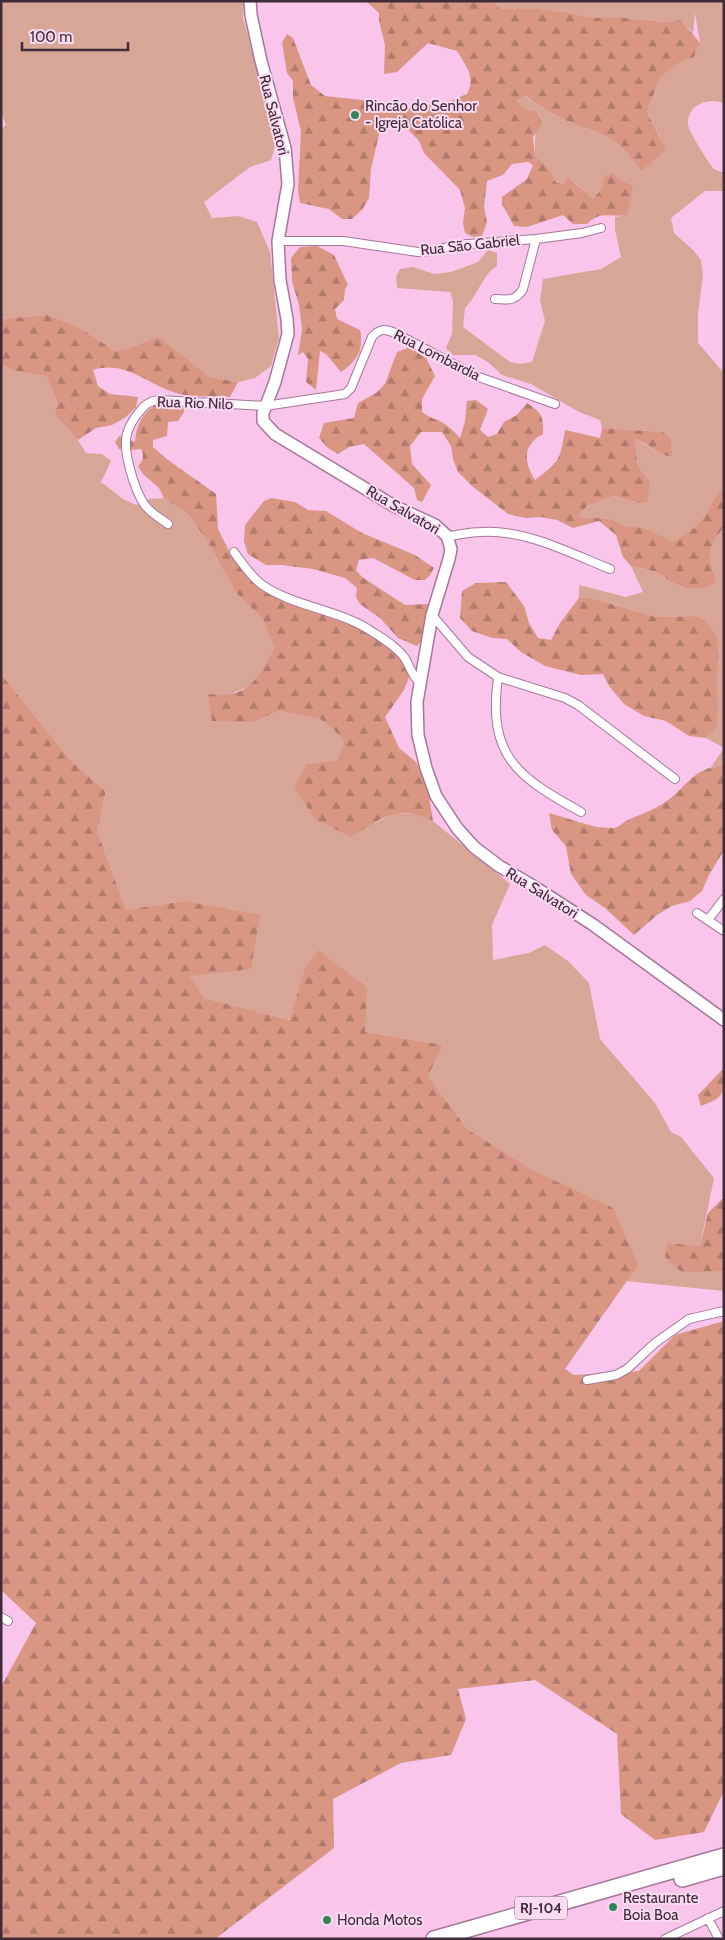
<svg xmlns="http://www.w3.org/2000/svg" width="725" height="1940" font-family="Cabin,sans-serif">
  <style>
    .grass { fill: #d8a697 }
    .forest { fill: url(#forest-firs) }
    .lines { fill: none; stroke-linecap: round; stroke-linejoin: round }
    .street-casing { stroke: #a67699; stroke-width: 10 }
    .secondary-casing { stroke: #a67699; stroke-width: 14 }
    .highway-casing { stroke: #a67699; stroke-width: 18 }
    .street { stroke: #fff; stroke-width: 8 }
    .secondary { stroke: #fff; stroke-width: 11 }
    .highway { stroke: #fff; stroke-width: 15 }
    .poi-dot { fill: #328659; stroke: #fadaf1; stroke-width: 2 }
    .labels { text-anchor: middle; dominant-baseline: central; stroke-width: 4; stroke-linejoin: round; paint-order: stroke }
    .shield { fill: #fadaf1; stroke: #776071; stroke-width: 1 }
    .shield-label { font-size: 14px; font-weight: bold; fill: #3f2b3a }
    .poi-label { font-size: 15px; fill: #3f2b3a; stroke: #fadaf1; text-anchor: start }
    .street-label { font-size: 15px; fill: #3f2b3a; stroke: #fadaf1 }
  </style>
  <defs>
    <pattern id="forest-firs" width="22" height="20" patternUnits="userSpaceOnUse" patternTransform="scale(1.25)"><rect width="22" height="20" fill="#d89683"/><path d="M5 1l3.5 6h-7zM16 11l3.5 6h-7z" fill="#b17b6c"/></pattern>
  </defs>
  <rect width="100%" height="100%" fill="#f9c5eb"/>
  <!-- grass -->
  <path class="grass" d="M1,1H244L243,18L277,138L271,160L250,167L204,202L212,218L239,216L257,222L270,252L279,338L271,366L255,378L238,382L210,377L158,336L135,346L115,351L77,326L47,315L1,319V129L6,125L1,112Z
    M493,1H724V103C708,98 687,104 688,125C689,132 708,162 713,168C716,171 720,171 724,173V191H705L671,218L674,233L693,250L701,260L703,275L698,314V343L724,373V488C713,497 710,510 701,520C694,530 683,536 673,543L644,528L626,526L612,519L578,517L587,506L614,496L638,503L650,482C637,466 635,459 636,439C648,445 660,456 673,457L671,438L663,432L602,428L600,420L579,412L531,384L502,375L488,362L475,355H453L446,348L452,334L453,301L450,292L397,288L396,277L400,269L413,267L434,274L451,272L478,262L488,250L497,253V266C483,274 478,295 465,308L463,327L510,362L520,364L532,362L545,321L540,300L543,279L601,269L621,257L615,230V217L627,215L604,177L600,191L593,200L585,194L576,183L556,184L547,166L535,156C534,140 537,127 536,111C527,110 522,109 518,102L524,96C539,106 555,116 572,123C588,129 605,133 618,144C627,151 634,162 641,171L660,137L647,112L660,78L679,63L694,57L700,43L695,13L693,33L681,20L662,22L625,18H593L565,12L539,9H501Z
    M1,364L14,371L46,376L57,401L55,415L78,440L86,453L102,454L111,461L101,482L123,499L136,505L150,499L164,498L190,516L209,544L236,593L262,618L274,647L265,666L252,685L225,696L254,722L279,711L320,719L332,728L344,741L338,760L307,764L375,823L394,813L420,814L433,821L510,884L492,925L493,960L529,953L545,945L568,961L589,983L600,1039L655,1103L671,1132L681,1137L714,1178L700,1246L668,1243L718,1271H724V1291L626,1281L637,1264L536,1172L467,1129L428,1076L443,1045L365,1032L304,970L291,1020L204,998L190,976L184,901L126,910L97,831L106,791L72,762L1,674Z
    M724,528V765L711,767L724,748L706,738L717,728L718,705L717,679L719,654L717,636L709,624L698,616L656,617L591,598H579V585L626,597L643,592L631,566L657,572L671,582L685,588H705L717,583C709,561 705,546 724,528Z"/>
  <!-- forest -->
  <path class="forest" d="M366,1H493L501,9H539L565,12L593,18H625L662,22L681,20L700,43L694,57L679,63L660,78L647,112L666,150L641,171C634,162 627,151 618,144C605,133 588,129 572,123C555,116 539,106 525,96L518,101C522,109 528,110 536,111L542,124L533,137L535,156L547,166L556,183L563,184L569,178L593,199L600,191L604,177L612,173L620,180L633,186L627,215C610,218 601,210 587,224H573L563,215L527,227L514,226L502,204V197L527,179L533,165L528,162L512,164L503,175L487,181L484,207L487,222L482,236L473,237L465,233L463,223L465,208L460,190L424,153L419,141L401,122L387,117L381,126L371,169L369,198L362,210L352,219H342L329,209L300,203L298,190L301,131L293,98V81L287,73L282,42L287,34L293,38L311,85L325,96L380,102L406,109L450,101L467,94C476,77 466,66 457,51L428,43L397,72L384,74L385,45L379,21V13Z
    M317,246L334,255L348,285L345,289L344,300L335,309L337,319L360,330C364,350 358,360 341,372L326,354L320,351L316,390L306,382L308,359L303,352L298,355L302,330L299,305L292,281L291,258L300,247Z
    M47,315L77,326L115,351L135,346L158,336L210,377L238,382L230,397C214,396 190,398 176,393C146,384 126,360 93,370L98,386L110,394L138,397L136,407L126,417L112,425L96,428L78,440L55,415L57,401L46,376L14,371L1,364V319Z
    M410,347L426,358L435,376L422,399V412C428,417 433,418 440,421C448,426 454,431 460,438L465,421L467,401L476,400L488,409L480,430L488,437L497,434L504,422L517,415L527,403C541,412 544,416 543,434C522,445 524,462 535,480C560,461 560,460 565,430L600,438L602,428L663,432L671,438L673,457C659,456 649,444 636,439C635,459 637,467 650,482L647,502L638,503L614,496L587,506L578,517L612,519L626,526L644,528L673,542C683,536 694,530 701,520C710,510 713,497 724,488V528C705,546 709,561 717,583L705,588H685L671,582L657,572L631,566L623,557L616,535L599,521L573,528L557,520L541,517L526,518L508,514L472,486L458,472L453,459L451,446L442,432H421L410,446L412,464L431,485L422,502L417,500L414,488L364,444L349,447L338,454L328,448L319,438L324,423L354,418L358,403L376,393L385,384L397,352Z
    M155,405L185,406L184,412L178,421L168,422L167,436L153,440V447C172,465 195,478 216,494L218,529L230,553L240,564L288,603L341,618L373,636L397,655L410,675L404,690L385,717L399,748L415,761L426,779L433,821C398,803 381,819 351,837L315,819L294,787L307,764L338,760L344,741L332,728L320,719L279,711L254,722L212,721L208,694C247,699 259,680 274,647L262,618L236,593L209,544L190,516L164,498L159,488L143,474L138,466C144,460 144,456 141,449L131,450L119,449L115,442L119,436L135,442C136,426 142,414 155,405Z
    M271,498L295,502L308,510L326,511L362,533L415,555L434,568L430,575L425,580H415L373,558L359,560L356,570L362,577L405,605L429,604L423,639L417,646L398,638L380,618L360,604L356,597L357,588L345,578L313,569L281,565H266L248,554L244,541L245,525L264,501Z
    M506,582L524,606L529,623L538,638L551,640L560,623L579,598H591L656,617L698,616L709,624L717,636L719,654L717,679L718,705L717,728L706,738L689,736L666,721L644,716L624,704L609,686L603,674L581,675L545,666L521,652L507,639L492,638L472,631L460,618L462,591L476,583Z
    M1,674L72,762L106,791L97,831L126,910L184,901L260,915L251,969L190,976L204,998L290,1020L304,970L318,950L367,988L365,1032L443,1045L428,1076L467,1129L536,1172L613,1208L638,1265L565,1369L574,1375L639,1371L675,1335L724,1321V1791L704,1832L655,1840L621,1814L617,1734L535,1680L458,1689L466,1719L451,1755L401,1763L333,1799L334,1848L215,1939H1V1687L36,1623L1,1590Z
    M724,765V850L709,875L702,891L690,901L672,906L657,915L634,935L605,908L586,895L571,874L566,846L552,830L549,813C569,818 592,829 613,828C618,828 621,824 626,821C638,815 652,811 664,803C688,787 690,769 724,765Z
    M724,1068C724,1095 725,1097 701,1106L698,1095Z
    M724,1197V1271L681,1272L665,1257L668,1243L700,1246L708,1213Z"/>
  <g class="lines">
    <!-- street casing -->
    <g class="street-casing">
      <path id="street" d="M278,241H343L418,252L432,251L455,245L536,239L582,233L601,228
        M495,299C508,300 516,301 523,289L536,239
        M168,524C160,518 150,513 144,504C135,490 122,451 127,434C129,426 134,418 140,411C145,404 150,401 159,400L265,406L345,394L351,388L372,337C380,328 385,329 395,333L476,376L555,404
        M447,536C458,535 470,532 481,532C525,529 570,553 610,569
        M234,552C242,563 250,575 261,584C292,606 335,609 368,629C380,637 395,645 404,657C410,666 412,676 420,683
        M432,615L468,657L498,677L565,698L578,705L675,779
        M498,677C487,757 518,777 581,812
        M697,913L724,931
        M708,920L724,899
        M587,1380L616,1375L627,1369L655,1343L689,1319L724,1311
        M1,1617L8,1621
        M708,1918L719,1939
        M665,1939L724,1911"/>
    </g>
    <!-- secondary casing -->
    <g class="secondary-casing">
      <path id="secondary" d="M250,1L251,15L261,61L285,148L288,184L278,241L280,280L287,319L288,334L275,382L263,413V421L275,434L394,506L435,525L447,536L451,549L449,559L432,615L417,702L418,735L426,768L436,796L457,828L474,847L499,866L533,886L592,924L724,1020"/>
    </g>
    <!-- highway casing -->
    <g class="highway-casing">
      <path id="highway" d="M682,1879L724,1867
        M434,1939L724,1856"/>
    </g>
    <!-- street -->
    <use href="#street" class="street"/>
    <!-- secondary -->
    <use href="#secondary" class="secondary"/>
    <!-- highway -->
    <use href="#highway" class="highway"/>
  </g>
  <!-- markers -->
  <g class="poi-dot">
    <circle cx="355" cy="115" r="5"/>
    <circle cx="613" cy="1907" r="5"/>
    <circle cx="327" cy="1920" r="5"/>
  </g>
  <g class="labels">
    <!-- shield labels -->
    <rect class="shield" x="515" y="1896.5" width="52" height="23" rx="4"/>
    <g class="shield-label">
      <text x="541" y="1908">RJ-104</text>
    </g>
    <!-- poi labels -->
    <g class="poi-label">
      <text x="365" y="106">Rincão do Senhor<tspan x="365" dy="17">- Igreja Católica</tspan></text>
      <text x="623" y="1898">Restaurante<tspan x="623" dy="17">Boia Boa</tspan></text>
      <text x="337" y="1920">Honda Motos</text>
    </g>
    <!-- street labels -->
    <g class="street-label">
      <text transform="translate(274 115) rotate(76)">Rua Salvatori</text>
      <text transform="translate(470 245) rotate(-6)">Rua São Gabriel</text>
      <text transform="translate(437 355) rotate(27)">Rua Lombardia</text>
      <text transform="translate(195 403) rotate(2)">Rua Rio Nilo</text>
      <text transform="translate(403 510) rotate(30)">Rua Salvatori</text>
      <text transform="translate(542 893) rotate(32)">Rua Salvatori</text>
    </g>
  </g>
  <!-- border -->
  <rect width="725" height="1940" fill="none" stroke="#3f2b3a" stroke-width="5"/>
  <!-- scale -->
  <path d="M22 42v8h106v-8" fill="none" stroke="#3f2b3a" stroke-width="2.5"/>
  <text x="30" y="42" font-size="15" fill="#3f2b3a" stroke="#fadaf1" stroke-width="4" paint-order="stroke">100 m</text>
</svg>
